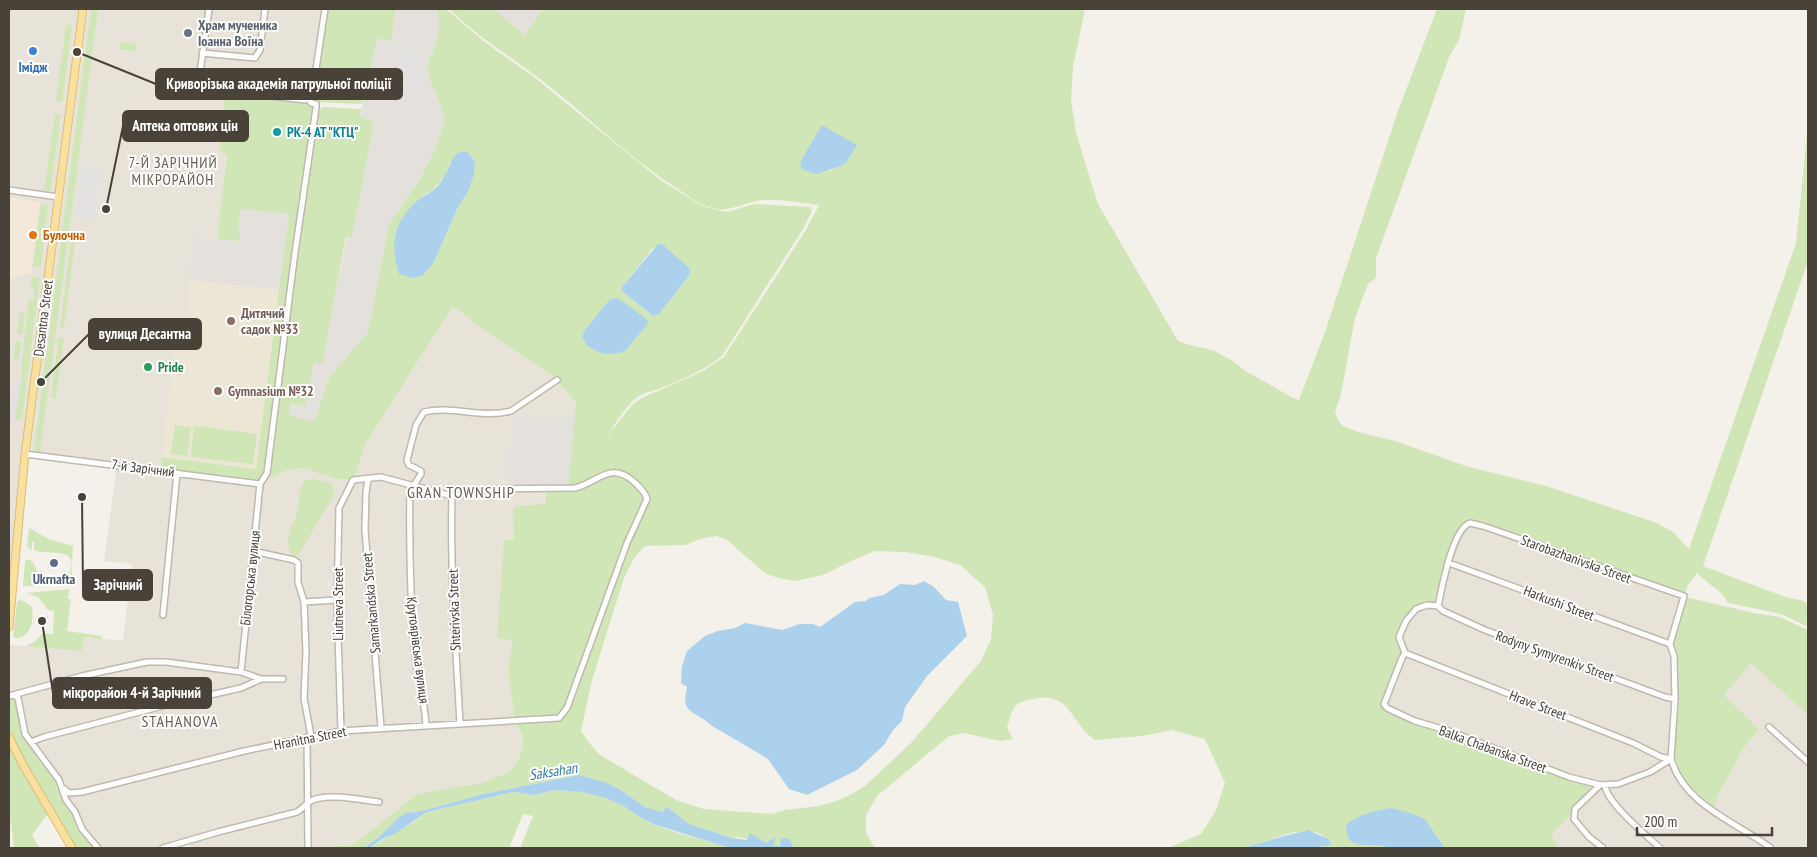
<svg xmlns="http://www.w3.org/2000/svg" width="1817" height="857" font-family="'PT Sans Narrow',sans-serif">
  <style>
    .residential { fill: #e8e3d9 }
    .commercial { fill: #f4e8d8 }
    .industrial { fill: #e4e0dc }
    .education { fill: #ece6d5 }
    .green { fill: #d0e6b6; fill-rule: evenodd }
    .parking { fill: #e3e1df }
    .water { fill: #abd1ed }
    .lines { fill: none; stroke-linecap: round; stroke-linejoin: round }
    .minor-casing { stroke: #bfb9ad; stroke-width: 8 }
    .major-casing { stroke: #ddbd70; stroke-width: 9 }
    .minor { stroke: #fff; stroke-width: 5 }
    .major { stroke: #f8e0a0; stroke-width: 7 }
    .worship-dot { fill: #6b7280; stroke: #fff; stroke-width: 2 }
    .shop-dot { fill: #3f7fe0; stroke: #fff; stroke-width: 2 }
    .culture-dot { fill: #0f9aa8; stroke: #fff; stroke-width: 2 }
    .food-dot { fill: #e8710a; stroke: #fff; stroke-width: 2 }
    .education-dot { fill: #8d6e63; stroke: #fff; stroke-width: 2 }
    .leisure-dot { fill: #2e9e5b; stroke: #fff; stroke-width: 2 }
    .service-dot { fill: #5c6f8a; stroke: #fff; stroke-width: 2 }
    .labels { text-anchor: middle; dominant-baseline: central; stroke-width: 4; stroke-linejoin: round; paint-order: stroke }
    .worship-label { font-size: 14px; font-weight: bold; fill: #5b616d; stroke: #fff; text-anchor: start }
    .shop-label { font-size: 14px; font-weight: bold; fill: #366cbe; stroke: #fff }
    .culture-label { font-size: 14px; font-weight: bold; fill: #0d838f; stroke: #fff; text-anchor: start }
    .food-label { font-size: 14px; font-weight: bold; fill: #c56008; stroke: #fff; text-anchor: start }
    .education-label { font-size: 14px; font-weight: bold; fill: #785e54; stroke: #fff; text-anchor: start }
    .street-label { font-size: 14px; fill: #484239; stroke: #fff }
    .leisure-label { font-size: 14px; font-weight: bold; fill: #27864d; stroke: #fff; text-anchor: start }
    .service-label { font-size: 14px; font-weight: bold; fill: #4e5e75; stroke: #fff }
    .neighbourhood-label { font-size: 15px; letter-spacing: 1px; fill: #6a6051; stroke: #fff }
    .water-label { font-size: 15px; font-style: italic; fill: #377bae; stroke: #fff }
    .quarter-label { font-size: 16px; letter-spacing: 1px; fill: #6a6051; stroke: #fff }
    .leader { fill: none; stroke: #484239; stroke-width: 2 }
    .callout-dot { fill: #484239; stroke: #fff; stroke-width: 2 }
    .callout { fill: #484239; stroke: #484239; stroke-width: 2 }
    .callout-label { font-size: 15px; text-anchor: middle; font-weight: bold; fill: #fff }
  </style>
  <rect width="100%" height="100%" fill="#f4f1eb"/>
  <!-- residential -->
  <path class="residential" d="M9,9H83L18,524L9,525Z
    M88,9H325L309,98L224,153L227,154L217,239L193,238L189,280H191L185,337L184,342L174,341L161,470L265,478L275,476L288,470L305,468L335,479L352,480L366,443L453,306L481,328L554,377L576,403L568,488L546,504L508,672L514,713V721L522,734L523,746L518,760L509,772L482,783L417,794L353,845L310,848H191L189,841L163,848H98L92,842L31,742L9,696V646L14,645L82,651L84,637L123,641L132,564L104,561L117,465L41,455L30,452Z
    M1470,523L1685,597L1714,809L1717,797L1743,749L1759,729L1724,695L1751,663L1808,715V848H1558L1550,835L1567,819L1574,807L1386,710L1381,705L1400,658L1397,635L1400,628L1446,569L1449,550L1460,527Z"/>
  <!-- commercial -->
  <path class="commercial" d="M9,197L40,202L31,273L11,279L9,270Z"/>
  <!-- industrial -->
  <path class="industrial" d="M396,9H436L439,17V29L435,46L427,64L431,83L441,105L444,120L441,133L435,150L420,179L389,224L368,332L330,376L323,394L315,421L299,418L289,414L291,404L305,406L314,362L321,364L347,237L352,238L374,122L360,116L377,39L391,41Z
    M493,9H543L525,35Z
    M241,209L289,214L280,290L188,280L193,237L239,241L238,231Z
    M514,417H575L568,488L509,489L507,447L514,440Z
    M18,524L9,610V525Z"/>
  <!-- education -->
  <path class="education" d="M191,280L280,290L256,469L162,457L174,340L184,341Z"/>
  <!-- green -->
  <path class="green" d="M91,9H98L40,452L34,451Z
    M327,9H396L391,41L377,39L362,104L314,102L312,98Z
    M436,9H446L486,43L534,77L659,179L696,202L708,208L727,212L754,204L810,207L812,211L803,229L722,356C704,370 682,380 661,388C654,391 645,392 639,396C630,401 609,429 608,439L611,431L633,404L644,397L703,371L724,357L806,230L819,205C803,203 778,199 763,200C744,202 730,213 711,208C699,204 688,196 678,189C633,161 595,123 554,90C519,62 481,40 449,9H493L525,35L543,9H1085L1073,67L1071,100L1076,133L1098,204L1178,341L1193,346L1213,350L1233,361L1244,370L1293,398L1299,400L1325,332L1398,111L1437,9H1466L1459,40L1450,55L1376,258V278L1368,284L1355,318L1341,394L1335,412L1338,420L1343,426L1358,432L1395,441L1469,467L1546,486L1657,523L1673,532L1689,549L1796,243L1808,124V261L1703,566L1785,597L1804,601L1808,605V627L1781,614L1728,603C1722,589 1706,584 1697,573L1688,585L1684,596L1504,533L1467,524L1460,527L1453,539L1438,601L1435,604L1421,606L1405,620L1397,635L1403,654L1400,658L1385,700L1381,705L1386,710L1595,786L1574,807L1567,819L1551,835L1558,848H1445L1425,819L1347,835L1355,844L1382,845L1389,848H1312L1331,845C1314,813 1266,845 1242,848C1218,851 1192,848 1168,848L1201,834L1216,810L1225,783L1205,739L1172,730L1142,736L1095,740C1068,721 1072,691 1032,699C1012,702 1012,711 1007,728L1013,739L1000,741L964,733L949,736L877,796L866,815V833L875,848H794L790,839L781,846L738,837L732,838L689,824L666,806L663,812L645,807L621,790L579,775L483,794L422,811L406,813L400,816L380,836L364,848H310L353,845L417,794L482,783L509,772L518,760L523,746L522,734L514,721V712L508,672L513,640L497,638L504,540H514L513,510L516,506L546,504V489L568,487L576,403L554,377L481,328L453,306L366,443L353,480L335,479L305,468L288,470L275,476L265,478L260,484L161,471L162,457L256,469L289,214L241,209L238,231H240L239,241L217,239L227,155L220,151L221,123L226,91L305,100L316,104L295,264L318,110L323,107L361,109L360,116L374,122L352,238L346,237L322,364L314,363L305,406L291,404L289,414L299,418L315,421L323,394L330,376L368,332L389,224L420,179L435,150L441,133L444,120L441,105L431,83L427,64L435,46L439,29V17ZM815,138L855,148L846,163L829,171L800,162ZM450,162L471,183L457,209L434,262L394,237L410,209L420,198L434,189L446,175ZM653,248L689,276L659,314L653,316L622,291V287ZM615,298L621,300L648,320L619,353H606L582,337L584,331L610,299ZM717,536L727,540L765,573L778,578L796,581L823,575L853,560L875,551L905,552L935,557L960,565L985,587L993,615L991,639L981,661L911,743L865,786L850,795L836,801L819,806L785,810L772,814L704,809L676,800L600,755L591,745L581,731L592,680L624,578L634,558L645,546L685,545L700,539Z
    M66,25H72L62,102L56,101Z
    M120,42L137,44L136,51L119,49Z
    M55,114H61L50,191L44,190Z
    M41,204L48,205L41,267L33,266Z
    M72,232L76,233L64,328H60Z
    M32,277L40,278L22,419L15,421L22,371L21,370L29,299L34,300L35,289L31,288Z
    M20,312L25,313L22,335L17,334Z
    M59,337L64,338L56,399L51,398Z
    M16,342H21L19,359H13Z
    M175,425L191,428L187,456L171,454Z
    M194,426L257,434L253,464L191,457Z
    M312,479L332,483L334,495L299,554L293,556L289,553L288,539L291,527L297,514L300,490L305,480Z
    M29,528L49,539L73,546L71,583L52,586H23L25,561L28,559C36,562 34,569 40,574C46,580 68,578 71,568C77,546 42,556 34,550V542H32V550L27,547Z
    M69,589L68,599H71L67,631L102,636V639L84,637L82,651L26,646L36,641L42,633L53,634L54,611L48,610L38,597L27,593Z
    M1685,597L1754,613L1780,617L1808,630V715L1751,663L1724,695L1759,729L1743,749L1717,797L1714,809L1702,801L1684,780L1679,771L1673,752L1676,724L1671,644Z
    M20,599L32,607C34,620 31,638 15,638L13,637L17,602Z
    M9,696L16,697L23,730L59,780L65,796L82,829L98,848H72L50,811L32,835L40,848H14L9,810Z
    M555,790C578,791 601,794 623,805C634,811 643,821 656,825C680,835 706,840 730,848H520L533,816L523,814L509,848H369L414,822L427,812L513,792L534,795Z"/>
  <!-- parking -->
  <path class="parking" d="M401,50L420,52L418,66L428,93L395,92L394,90Z
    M82,166L100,169L94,221L75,218Z
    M14,381L21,382L15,421L9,420Z"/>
  <!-- water -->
  <path class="water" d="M822,125L857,145L846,163L841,166L816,174L802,169L800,162Z
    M467,151L475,162L474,174L469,189L457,209L434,262L423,275L414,278L399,274C390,243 393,223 418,200C423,196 430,193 435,189C446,179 448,164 457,153Z
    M658,244H662L689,268L690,271L689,276L659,314L653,316L622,291V287Z
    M615,298L621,300L648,320L647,325L625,351C610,357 588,353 582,337L584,331L610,299Z
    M924,581L934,587L946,600L958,602L967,636L927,676L905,707L902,721L893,730L884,745L857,770L807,795L789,789L768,759L721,731C713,728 710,723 703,719C687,709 682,708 687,687L681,683L682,666L687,651L705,636L718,631L735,628L745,623L782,630L800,624H813L820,627L855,602L866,601L869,598L884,595L900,584L915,585Z
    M579,775L604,782L621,790L645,807L663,812L666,806L689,824L732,838L747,840L750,833L766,843L775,837L774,845L780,846L781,838L790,839L794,848H730L656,825L643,819L624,806L606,798L582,792L555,790L534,795L513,792L427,812L396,833L381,840L369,848H364L380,836L400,816L406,813L422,811L483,794Z
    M1391,808L1408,812L1425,819L1445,848H1389C1370,839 1347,856 1346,825C1359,814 1374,811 1391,808Z
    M1308,830L1328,839L1331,845L1312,848H1243L1284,836Z"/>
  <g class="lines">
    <!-- minor casing -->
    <g class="minor-casing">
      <path id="minor" d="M209,9L198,87L203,90L226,91L297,99L305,100L309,98
        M202,53L255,58L260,50L265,9
        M309,98L313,89L325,9
        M9,190L58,197
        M25,454L260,484
        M368,480L366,492L365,530L381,727
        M260,484L267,473L294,260L316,108V104L311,103L309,98
        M410,485C409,541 410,598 415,654C417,678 425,701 426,726
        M414,485L421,474V471L409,465L407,460L416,425L424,412C451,405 482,419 511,411L557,380
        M452,496C450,572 456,648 460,724
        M253,551L294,560L298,563V582L304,602L306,652L304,698L311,736
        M1449,563L1670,644
        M304,602L337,600
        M1438,606L1443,611L1485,630L1665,697L1675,699
        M163,615L177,473
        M1405,653L1633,743L1661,757L1671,759
        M241,672L260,484
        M14,695L18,698L25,734L59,780L66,800L75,812L82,829L98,848
        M9,696L82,676L147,662H166L241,672L261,679
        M1769,727L1808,762
        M307,737L308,848
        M31,742L44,737L170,704L241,688L261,679H283
        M1671,759L1650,772L1618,784L1600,785L1569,777L1449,731L1415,721L1387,708L1384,704L1402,658L1405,653L1399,637L1406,621L1416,609L1421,607L1428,605L1438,606C1442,588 1452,529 1470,523L1483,526L1684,596L1670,644L1674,656L1675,699L1671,759C1684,805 1736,822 1771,848
        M1600,785L1575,809L1574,819L1589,837L1603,848
        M1605,786C1608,804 1646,835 1660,848
        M63,788L69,793L82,792L244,751L341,731L559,718L567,708L627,543L647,499C645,492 639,486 633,481C610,461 597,483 575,488L492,489L452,496L381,477L353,480L339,508L337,600L341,731
        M163,848L218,832L297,812C302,809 305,805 309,802C324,792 361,800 379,802"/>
    </g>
    <!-- major casing -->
    <g class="major-casing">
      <path id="major" d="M9,627L25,454L83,9
        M9,737L23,765L72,848"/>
    </g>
    <!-- minor -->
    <use href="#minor" class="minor"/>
    <!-- major -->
    <use href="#major" class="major"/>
  </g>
  <!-- markers -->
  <circle class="worship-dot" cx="188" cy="33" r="5"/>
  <circle class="shop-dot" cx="33" cy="51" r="5"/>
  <circle class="culture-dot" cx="277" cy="132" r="5"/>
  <circle class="food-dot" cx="33" cy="235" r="5"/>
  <g class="education-dot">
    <circle cx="231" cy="321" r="5"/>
    <circle cx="218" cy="391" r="5"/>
  </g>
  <circle class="leisure-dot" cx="148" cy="367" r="5"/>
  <circle class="service-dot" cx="54" cy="563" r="5"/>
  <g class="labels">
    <!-- worship labels -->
    <g class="worship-label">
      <text x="198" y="25">Храм мученика<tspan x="198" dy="16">Іоанна Воїна</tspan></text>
    </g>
    <!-- shop labels -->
    <g class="shop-label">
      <text x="33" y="67">Імідж</text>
    </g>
    <!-- culture labels -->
    <g class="culture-label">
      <text x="287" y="132">РК-4 АТ "КТЦ"</text>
    </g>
    <!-- food labels -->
    <g class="food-label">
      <text x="43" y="235">Булочна</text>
    </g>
    <!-- education labels -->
    <g class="education-label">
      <text x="241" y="313">Дитячий<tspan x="241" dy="16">садок №33</tspan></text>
      <text x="228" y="391">Gymnasium №32</text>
    </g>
    <!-- street labels -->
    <g class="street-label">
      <text transform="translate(43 318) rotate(-83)">Desantna Street</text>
      <text transform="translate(143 468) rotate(7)">7-й Зарічний</text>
      <text transform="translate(1576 559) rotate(20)">Starobazhanivska Street</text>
      <text transform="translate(250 578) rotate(-84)">Білогорська вулиця</text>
      <text transform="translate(371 603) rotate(-95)">Samarkandska Street</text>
      <text transform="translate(1559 603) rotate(21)">Harkushi Street</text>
      <text transform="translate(338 604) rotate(-90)">Liutneva Street</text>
      <text transform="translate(454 610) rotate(-92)">Shterivska Street</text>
      <text transform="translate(418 650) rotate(83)">Крутоярівська вулиця</text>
      <text transform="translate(1555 656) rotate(20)">Rodyny Symyrenkiv Street</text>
      <text transform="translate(1538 705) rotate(21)">Hrave Street</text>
      <text transform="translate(310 738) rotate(-11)">Hranitna Street</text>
      <text transform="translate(1493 749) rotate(20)">Balka Chabanska Street</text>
    </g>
    <!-- leisure labels -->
    <g class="leisure-label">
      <text x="158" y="367">Pride</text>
    </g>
    <!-- service labels -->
    <g class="service-label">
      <text x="54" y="579">Ukrnafta</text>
    </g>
    <!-- neighbourhood labels -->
    <g class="neighbourhood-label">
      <text x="173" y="162">7-Й ЗАРІЧНИЙ<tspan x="173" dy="17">МІКРОРАЙОН</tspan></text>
    </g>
    <!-- water labels -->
    <g class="water-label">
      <text transform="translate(553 771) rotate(-9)">Saksahan</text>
    </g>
    <!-- quarter labels -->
    <g class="quarter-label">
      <text x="461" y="492">GRAN TOWNSHIP</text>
      <text x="180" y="721">STAHANOVA</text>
    </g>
  </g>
  <!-- callouts -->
  <path class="leader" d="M77 52L156 84M106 209L123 126M41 382L89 334M82 497L83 585M42 621L53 693"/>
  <g class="callout-dot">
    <circle cx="77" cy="52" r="5"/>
    <circle cx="106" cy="209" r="5"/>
    <circle cx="41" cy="382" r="5"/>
    <circle cx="82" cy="497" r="5"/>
    <circle cx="42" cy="621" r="5"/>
  </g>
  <g class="callout">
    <rect x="156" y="69" width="246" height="30" rx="5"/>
    <rect x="123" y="111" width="125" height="30" rx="5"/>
    <rect x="89" y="319" width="112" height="30" rx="5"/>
    <rect x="83" y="570" width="69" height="30" rx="5"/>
    <rect x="53" y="678" width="158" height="30" rx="5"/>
  </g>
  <g class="callout-label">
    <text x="279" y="89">Криворізька академія патрульної поліції</text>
    <text x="185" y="131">Аптека оптових цін</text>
    <text x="145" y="339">вулиця Десантна</text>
    <text x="118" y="590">Зарічний</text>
    <text x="132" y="698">мікрорайон 4-й Зарічний</text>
  </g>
  <!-- border -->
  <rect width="1817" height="857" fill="none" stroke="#484239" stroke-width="20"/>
  <!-- scale -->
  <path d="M1637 827v8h135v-8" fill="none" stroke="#484239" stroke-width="2.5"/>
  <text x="1644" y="827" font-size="15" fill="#484239" stroke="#ffffff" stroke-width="4" paint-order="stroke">200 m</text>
</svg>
